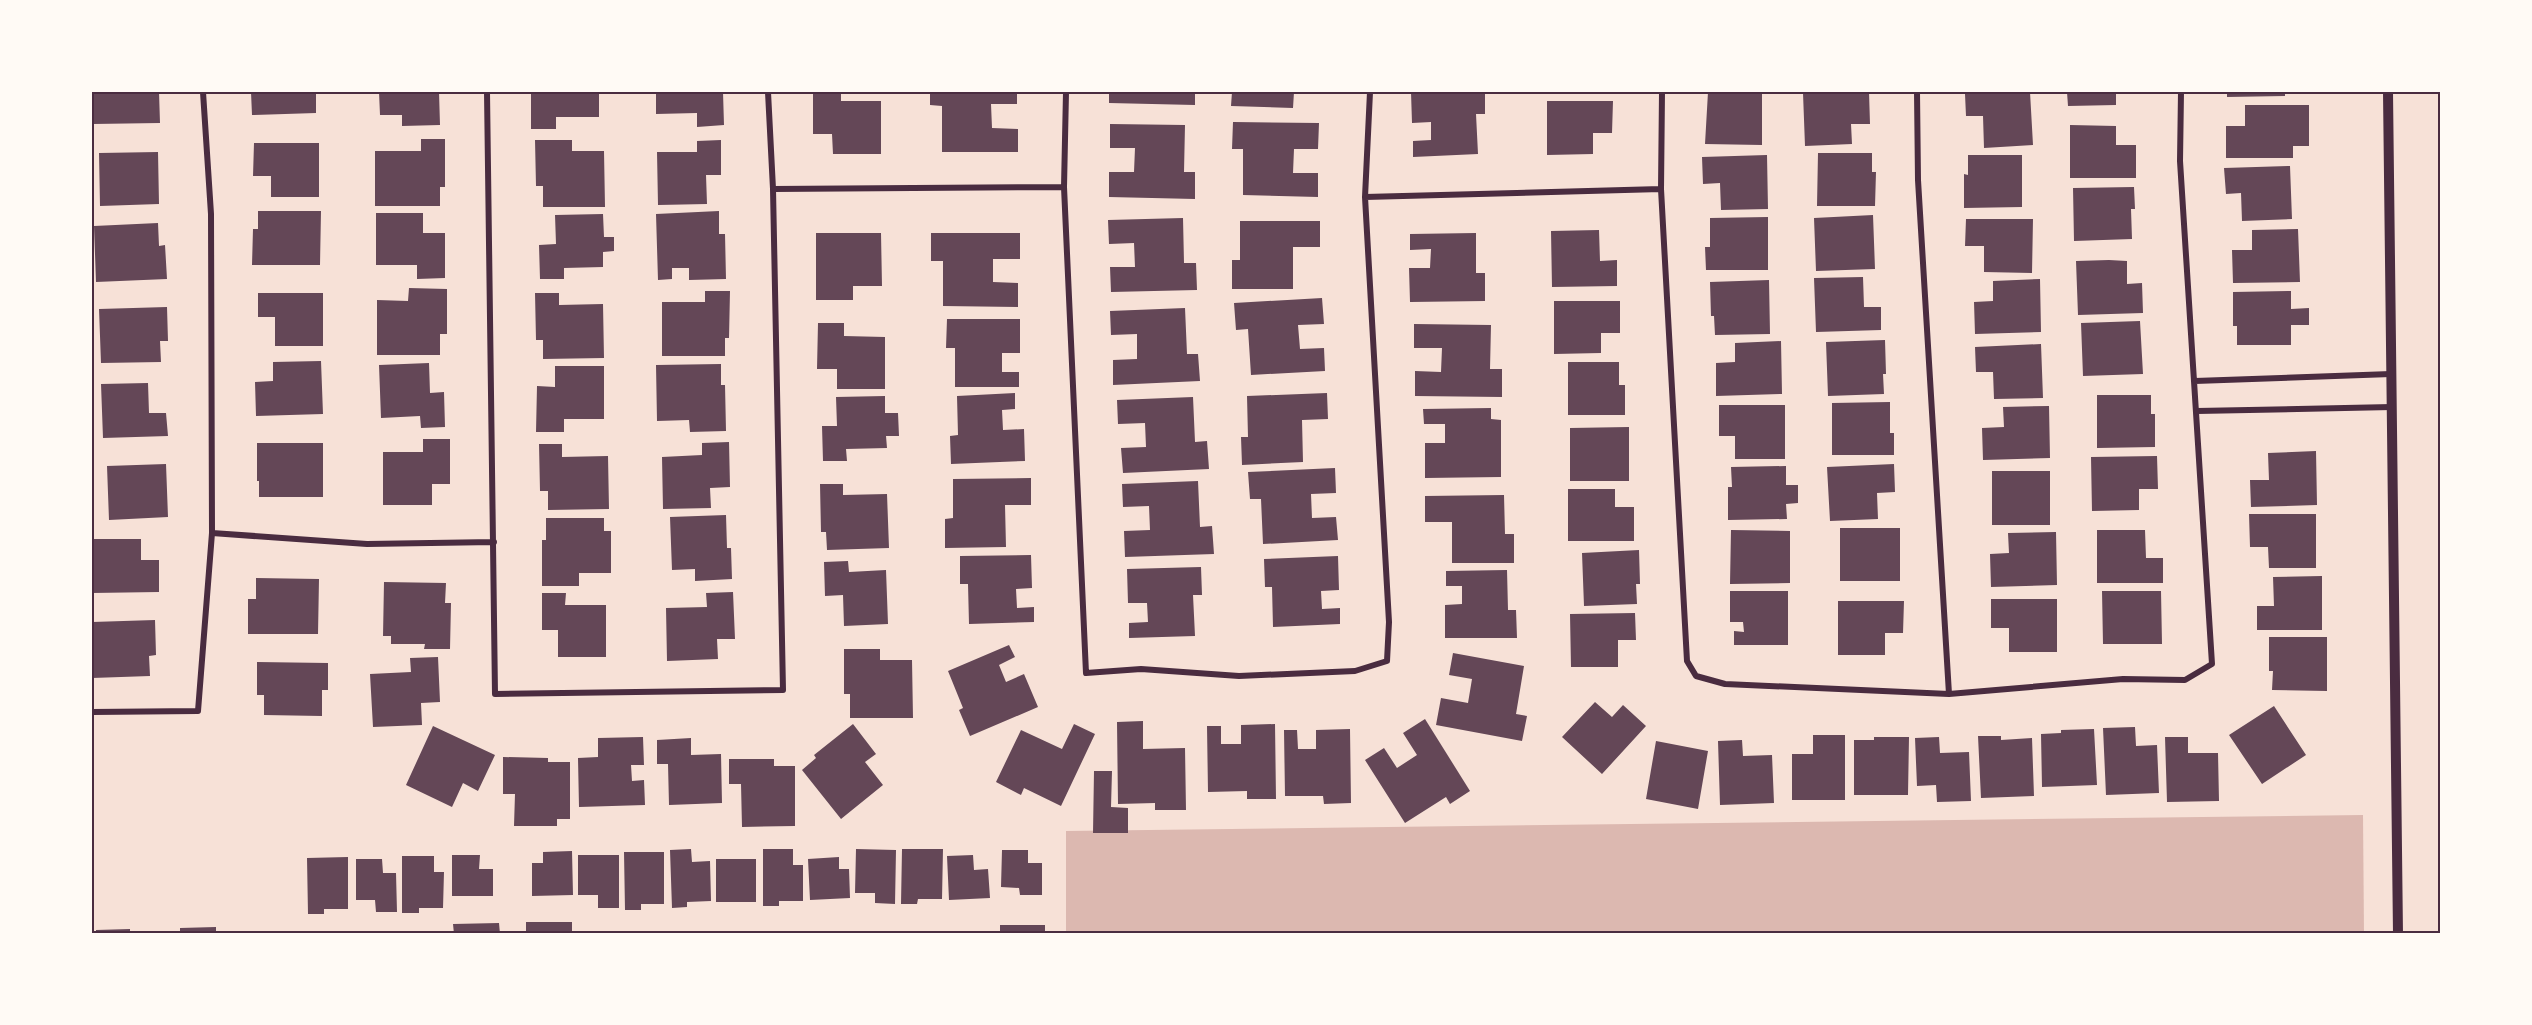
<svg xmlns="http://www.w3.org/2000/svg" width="2532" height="1025" font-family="'Source Sans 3',sans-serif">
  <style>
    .water { fill: #dcb8b0 }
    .building { fill: #644757 }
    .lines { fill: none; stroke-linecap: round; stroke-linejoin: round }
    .minor { stroke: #4a2c40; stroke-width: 6 }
    .tertiary { stroke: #4a2c40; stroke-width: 10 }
    .neatline { fill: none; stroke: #4a2c40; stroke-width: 2 }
  </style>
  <rect width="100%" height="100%" fill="#f7e1d7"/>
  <!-- water -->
  <path class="water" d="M2363,815L2364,933H1066V831Z"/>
  <!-- building -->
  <path class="building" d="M93,92H159L160,123L93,124Z
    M251,92H316V113L252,115Z
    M379,92H439L440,125L402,126V115H380Z
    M531,92H599V117H556V129H531Z
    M656,92H723L724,125L697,127V113L656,114Z
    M813,92H841V101H881V154H833L832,134H813Z
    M930,92H1017V104H991L992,128L1018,129V152H942V106L930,105Z
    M1109,92H1195V105L1109,103Z
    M1232,92H1294L1293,108L1231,106Z
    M1411,92H1485V114H1476L1478,154L1413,157V141L1431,140V122L1412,123Z
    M1708,92H1762V145L1705,144Z
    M1869,92L1870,124H1851L1852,144L1805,146L1803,93Z
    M2030,92L2033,145L1984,148L1983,116H1966L1965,94Z
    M2067,92H2116V105L2068,106Z
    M2227,92H2285V96L2227,97Z
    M1547,101H1613L1612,133H1593V154L1547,155Z
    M2245,105H2309V146H2293V158H2226V126H2245Z
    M1233,122L1319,123L1318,149H1294L1293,173H1318V197L1243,195V149H1232Z
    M1110,124L1185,125L1184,172H1195V199L1109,197V172H1134L1135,148H1110Z
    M2070,125L2116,126V145H2136V178H2070Z
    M421,139H445V187H440V206H375V151H421Z
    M535,140H572V151H604L605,207H543V186H536Z
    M721,140V175H706L707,204L658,205L657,152H697V141Z
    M254,143H319V197H271V176H253Z
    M158,152L159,204L100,206L99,153Z
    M1818,153H1872V172H1876L1875,206H1817Z
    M1767,155L1768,209L1721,210L1720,183L1703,184L1702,157Z
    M1968,155H2022V207L1964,208V174L1968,175Z
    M2290,166L2292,219L2242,221L2241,193L2226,194L2224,168Z
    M2134,187L2135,209H2131L2132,239L2074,241L2073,188Z
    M258,211H321L320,265H252L253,229H258Z
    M719,211V234H725L726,279L689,280V268H672V279L658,280L656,214Z
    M376,213H423V233H445V278L417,279V265H376Z
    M603,214L604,237H614V251L603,252V267L564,268V279H540L539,245L556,244L555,215Z
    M1873,215L1875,269L1816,271L1814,218Z
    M1768,217V270H1706L1705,247H1710V218Z
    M1183,218L1184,263H1196L1197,290L1111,292L1110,267H1135L1134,243L1109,244L1108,220Z
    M1966,219H2033L2032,273L1984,272V246H1965Z
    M1240,221H1320V247H1293V289H1232V260H1240Z
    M158,223L159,246L165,245L167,279L96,282L94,226Z
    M2298,229L2300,282L2233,283L2232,250H2252V230Z
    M1599,230L1600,261L1617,260V286L1552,287L1551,231Z
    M816,233H881L882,286H853V300H816Z
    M931,233H1020V259H993V282L1018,283V307L943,306V261H931Z
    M1476,233V273H1485V301L1410,302L1409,268H1430L1431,249L1410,250V234Z
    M2109,260L2127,261V284L2142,283L2143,313L2078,315L2076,261Z
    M1863,277L1864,307H1881V330L1816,332L1814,278Z
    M2040,279L2041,332L1975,334L1974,302L1993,301V281Z
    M1769,280L1770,334L1715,335L1714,316H1711L1710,282Z
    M409,288L447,289V334H440V355H377V300L408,301Z
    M705,291H730L729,338H725V356H662V302H705Z
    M2291,291V309L2309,308V325H2291V345H2237V326H2233V292Z
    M258,293H323V346H275V317H258Z
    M535,293H559V305L603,304L604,358L543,359V340H536Z
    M1322,298L1324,324L1298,325L1300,349L1324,348L1325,371L1251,375L1248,329L1236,330L1234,303Z
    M1554,301H1620V333H1601V353L1554,354Z
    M167,307L168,341H160L161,362L101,363L99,309Z
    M1185,308L1187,354H1198L1200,381L1113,385V360L1137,359V334L1111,335L1110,311Z
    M947,319H1020V353H1002V372H1019V387H955V348H946Z
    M2140,321L2143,374L2083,376L2081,323Z
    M818,323H844V336L885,337V389H837V369H817Z
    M1414,324L1491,325L1490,369H1502V397L1415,396V371L1441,372L1442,348H1414Z
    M1885,340L1886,374H1883L1884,394L1828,396L1826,342Z
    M1781,341L1782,394L1716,396V363L1735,362V343Z
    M2041,344L2043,398L1994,399L1993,372H1976L1975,347Z
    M321,361L323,414L256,416L255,382L273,381V362Z
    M1568,362H1619V385H1625V415H1568Z
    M429,363L430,393L444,392L445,427L421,428L420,416L381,418L379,365Z
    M721,364V385H725L726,431L690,432L689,420L657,421L656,365Z
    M555,366H604V419H564V432H536L537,386L555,387Z
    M148,383L149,413H166L168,436L103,438L101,384Z
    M1015,393V409L1002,410L1003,430L1024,429L1025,461L951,464L950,436L958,435L957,396Z
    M1327,393L1328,419L1302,420L1303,462L1242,465L1241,437H1248L1247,396Z
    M2097,395H2151V414H2155V447L2097,448Z
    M885,396V413H898L899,436H886L887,448L846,449L847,461H823L822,426H837L836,397Z
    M1193,397L1195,442L1207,441L1209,469L1123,473L1121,448L1146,447L1145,423L1118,424L1117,400Z
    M1890,402V433H1894V455H1832V403Z
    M1719,405H1785V459H1735V436H1719Z
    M2049,406L2050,458L1983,460L1982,428L2004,427L2003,407Z
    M1491,408V419L1501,420V477L1425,478V443H1445V424H1424L1423,409Z
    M1629,427V481H1570V428Z
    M423,439H450V484H432V505H383V452H423Z
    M729,442L730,487L710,488L711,508L663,509L662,457L702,455V443Z
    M257,443H323V497H259V481H257Z
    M539,444H562V457L608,456L609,509L548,510V491H540Z
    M2316,451L2317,505L2251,507L2250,480H2269L2268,453Z
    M2157,456L2158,489H2139V510L2092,511L2091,457Z
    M166,464L168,517L109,520L107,466Z
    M1894,464L1895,492L1877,493L1878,519L1830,521L1827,467Z
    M1786,466V485H1798V503L1786,504L1787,519L1728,520V487H1732L1731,467Z
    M1335,468L1336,493L1311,494L1312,518L1336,517L1338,540L1263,544L1261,499H1250L1248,472Z
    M1992,471H2050V525H1992Z
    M1031,478V505H1005L1006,547L945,548V519L953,518V479Z
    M1198,481L1200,527L1212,526L1214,554L1125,557L1124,531L1150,530L1149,506L1123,507L1122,484Z
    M820,484H843V495L887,494L889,548L827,550L826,532H821Z
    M1568,489H1615V507H1634V541H1568Z
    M1504,495L1505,534H1514V563H1452V522H1425V496Z
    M2249,514H2316V568H2269L2268,547H2250Z
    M726,515L727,548H731L732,579L695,581V569L672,570L670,517Z
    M546,518H604V531H611V573H579V586H542V540H546Z
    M1840,528H1900V581H1840Z
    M1731,530L1790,531V583L1730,584Z
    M2097,530H2145L2146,558H2163V583H2097Z
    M2056,532L2057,585L1991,587L1990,554L2009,553L2008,533Z
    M92,539H141V560H159V592L92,593Z
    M1639,550L1640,584H1636L1637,604L1584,606L1582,553Z
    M1031,555L1032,588L1016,589L1017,608L1034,607V622L969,624L968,584H960V556Z
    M1338,556L1339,590L1321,591L1322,609L1340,608V624L1273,627L1272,587H1265L1264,559Z
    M848,561L849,572L886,570L888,624L844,626L843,595L825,596L824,562Z
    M1201,567L1202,595H1193L1195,636L1129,638V623L1148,622L1147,603H1128L1127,569Z
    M1507,570L1508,610H1516L1517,638H1445V605L1462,604V586H1446V571Z
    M2322,576V630H2257V606H2274L2273,577Z
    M256,578L319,579L318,634H248V599H256Z
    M384,582L446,583L445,603H451L450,649H424L425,644H391V636H383Z
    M1730,591H1788V645H1734V631L1744,632L1743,622H1730Z
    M2102,591H2161L2162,644H2103Z
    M733,592L735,639H717L718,659L667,661L666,608L707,607L706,593Z
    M542,593H566L565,605H606V657H558V630H542Z
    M1991,599H2057V652H2009V628H1991Z
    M1838,601H1904L1903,633H1885V655H1838Z
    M1635,613L1636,640H1618V667H1571L1570,614Z
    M155,620L156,655L149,656L150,676L92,678V622Z
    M2269,637H2327V691L2272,690L2273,671H2269Z
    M1009,645L1015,657L999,665L1006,682L1024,674L1038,707L970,736L959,710L963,708L948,671Z
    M844,649H880V660H912L913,718H850V694H844Z
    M1453,653L1524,666L1516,714L1527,716L1522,741L1436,725L1441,698L1468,703L1472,679L1449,675Z
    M438,657L440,702L421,703L422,725L373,727L370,674L411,672L410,658Z
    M257,662L328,663V690H322V716L264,715V695H257Z
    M1595,702L1612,717L1623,705L1646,726L1602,774L1562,737Z
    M2274,706L2306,755L2262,784L2229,735Z
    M1425,719L1470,791L1450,804L1446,797L1405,823L1365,760L1384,748L1397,768L1417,755L1403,733Z
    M1143,721V749L1185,748L1186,810H1155V803L1118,804L1117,722Z
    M853,724L876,754L865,762L883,785L841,819L802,770L816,758L814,755Z
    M1074,724L1095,734L1061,806L1024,788L1021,795L996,782L1021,730L1062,749Z
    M1275,724L1276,799H1247V791L1208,792L1207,726H1221V744H1241V725Z
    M433,726L495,755L478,791L463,783L452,807L406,785Z
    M2135,727L2136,746L2157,745L2159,793L2106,795L2103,728Z
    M1350,729L1351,803L1324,804L1323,796H1285L1284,730H1297L1298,749H1316V730Z
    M2094,729L2097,785L2042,787L2041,734L2061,733V730Z
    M1813,735H1845V800H1792V754H1813Z
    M1978,736H2001V740L2032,738L2034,796L1981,798Z
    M643,737L644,765H631L632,781L644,780L645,805L579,807L578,758L598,757V738Z
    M1874,737H1909L1908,795H1854V740H1874Z
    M1939,737L1940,753L1969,752L1971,801L1937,802L1936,785L1917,786L1915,738Z
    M2165,737H2188V753H2218L2219,801L2167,802Z
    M691,738V755L721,754L722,803L669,805L668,764H657V740Z
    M1742,740L1743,756L1772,755L1774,803L1720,805L1718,741Z
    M1656,741L1708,751L1698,809L1646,799Z
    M503,757L548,758V762H570V819H557V826H514L515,794H503Z
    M729,759H774V766H795V826L742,827L741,784H729Z
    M1094,771H1112L1111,807L1128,808V833H1093Z
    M691,849L692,862L710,861L711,901L687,902V907L672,908L670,850Z
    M763,849H793V865H803V901H779V906H763Z
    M856,849L896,850L895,904L875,903V893H855Z
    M902,849H943L942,899H918L917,904H901Z
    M1002,850H1028V863H1042V895H1020L1019,888L1001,887Z
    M572,851L573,895L532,896V863H543V852Z
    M624,852H664V904H641V910H625Z
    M452,855H480L479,869H493V896H452Z
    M578,855H619V908H598V895H578Z
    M973,855L974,870L988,869L990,898L949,900L947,856Z
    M402,856H434V872H444L443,908H419V913H402Z
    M348,857V909H324V914H308L307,858Z
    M839,857V869H849L850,898L810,900L808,859Z
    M356,859H382L383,873H396L397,912H376L375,900H356Z
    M716,859H756V902H716Z
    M526,922H572V934H526Z
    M499,923L500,934H454L453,924Z
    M1000,925H1045V934H1000Z
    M216,927V934H180V928Z
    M130,929V934H96V930Z"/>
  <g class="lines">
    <!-- minor -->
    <path class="minor" d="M487,92L495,694L783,690L773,189L768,92
      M1066,92L1064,187L1086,673L1141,669L1239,676L1355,671L1387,661L1389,622L1365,197L1370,92
      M1662,92L1661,189L1687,661L1696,676L1725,684L1949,694L2123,679L2185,680L2212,664L2180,161L2181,92
      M1917,92L1918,180L1949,694
      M773,189L1064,187
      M1365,197L1661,189
      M2195,381L2391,374
      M2197,411L2392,407
      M212,533L367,544L494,542
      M92,712L198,711L212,533L211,214L203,92
      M897,934H961"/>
    <!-- tertiary -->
    <path class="tertiary" d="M2388,92L2398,934"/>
  </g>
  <!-- border -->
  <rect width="2532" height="1025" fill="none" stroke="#fffaf5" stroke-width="186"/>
  <rect x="93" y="93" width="2346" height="839" class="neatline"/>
</svg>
